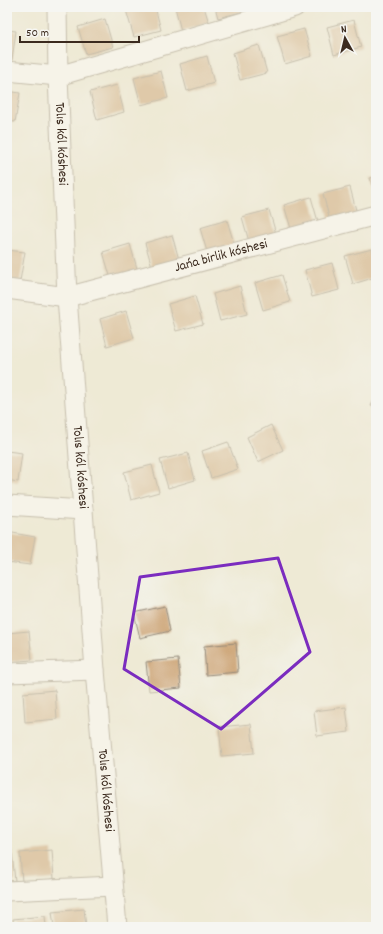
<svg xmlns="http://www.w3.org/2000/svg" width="383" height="934" font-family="Dekko,sans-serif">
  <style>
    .building { fill: #cca373 }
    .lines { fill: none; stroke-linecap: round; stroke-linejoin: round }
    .minor-casing { stroke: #948a7a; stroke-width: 21 }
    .minor { stroke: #fff; stroke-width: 19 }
    .marked { fill: none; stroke: #7b2cbf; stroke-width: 3; stroke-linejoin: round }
    .labels { text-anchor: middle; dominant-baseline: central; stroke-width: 3.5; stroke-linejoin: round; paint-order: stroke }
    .street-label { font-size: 14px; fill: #3b2a1e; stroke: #f6f6f2 }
  </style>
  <rect width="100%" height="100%" fill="#f6f6f2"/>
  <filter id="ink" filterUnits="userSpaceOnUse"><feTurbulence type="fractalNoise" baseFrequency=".025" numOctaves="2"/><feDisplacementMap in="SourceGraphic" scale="8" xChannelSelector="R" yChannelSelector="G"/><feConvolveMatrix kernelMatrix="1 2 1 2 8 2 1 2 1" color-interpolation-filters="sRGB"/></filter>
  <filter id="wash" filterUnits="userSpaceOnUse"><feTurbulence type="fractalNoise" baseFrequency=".012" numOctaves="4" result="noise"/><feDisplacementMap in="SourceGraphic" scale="16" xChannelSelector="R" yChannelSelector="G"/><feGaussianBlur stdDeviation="0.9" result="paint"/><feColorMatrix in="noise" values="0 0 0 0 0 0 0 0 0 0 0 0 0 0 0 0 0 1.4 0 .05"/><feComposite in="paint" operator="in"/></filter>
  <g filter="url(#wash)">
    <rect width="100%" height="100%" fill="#eeead5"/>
    <g id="blocks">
      <!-- building -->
      <path class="building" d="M138,7H155L161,30L134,37L126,10Z
        M175,7H204L209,23L181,31Z
        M215,7H244L245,11L218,18Z
        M105,19L113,47L86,54L78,27Z
        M354,20L361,47L334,55L327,27Z
        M304,29L312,56L285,64L277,36Z
        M7,30L16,31L12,60L7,59Z
        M259,45L267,73L240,80L233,53Z
        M207,56L214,83L187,91L180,64Z
        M161,71L168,98L141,105L134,78Z
        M117,85L124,112L97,120L90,92Z
        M7,91L20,93L15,122L7,121Z
        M376,177V198L370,178Z
        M350,187L357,214L330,221L323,194Z
        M311,197L319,225L292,232L284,205Z
        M269,210L277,237L250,245L242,217Z
        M227,220L235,247L208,255L200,228Z
        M172,235L180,263L153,270L145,243Z
        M130,244L138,272L111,279L103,252Z
        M372,249L376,263V277L353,284L345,256Z
        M7,250L25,252L20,281L7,279Z
        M332,263L339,290L312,297L305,270Z
        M282,275L290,302L263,310L255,283Z
        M240,286L247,314L220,321L213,294Z
        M195,296L203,324L176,331L168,304Z
        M126,311L134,338L107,346L100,319Z
        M376,396V409L371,406Z
        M271,425L283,450L258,462L247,437Z
        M228,442L238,469L211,478L202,451Z
        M7,451L22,453L18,482L7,480Z
        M188,453L195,480L168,488L160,460Z
        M152,465L159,492L131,500L124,472Z
        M7,532L35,537L30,565L7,562Z
        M165,606L170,631L140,638L134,613Z
        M29,631L32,660L7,662V633Z
        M236,643L238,672L206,675L204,646Z
        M178,659L181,688L149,691L146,662Z
        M55,690L57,719L25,722L23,693Z
        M346,707L349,732L317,736L314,711Z
        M251,724L254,753L222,756L219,727Z
        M52,850L54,879L22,882L20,853Z
        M7,852H12L15,881H7Z
        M84,909L86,927H54L52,912Z
        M45,916L46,927H14L13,919Z"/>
    </g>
  </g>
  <g filter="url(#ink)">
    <use href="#blocks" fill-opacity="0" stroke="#948a7a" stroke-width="1"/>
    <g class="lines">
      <!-- minor casing -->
      <g class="minor-casing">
        <g id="minor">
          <path id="s1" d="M57,7L58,76L67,297L95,670L117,927"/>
          <path d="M7,71L58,76L295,7"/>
          <path id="s2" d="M7,289L67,297L376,215"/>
          <path d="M7,505L83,510"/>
          <path d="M7,673L95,670"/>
          <path d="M7,891L113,886"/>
        </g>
      </g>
      <!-- minor -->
      <use href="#minor" class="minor"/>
    </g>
  </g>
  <!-- marked area -->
  <path d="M0 0H383V934H0ZM278,558L310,652L221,729L124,669L140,577Z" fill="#eeead5" fill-opacity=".55" fill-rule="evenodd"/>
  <path class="marked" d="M278,558L310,652L221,729L124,669L140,577Z"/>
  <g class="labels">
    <!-- street labels -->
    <g class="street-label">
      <text stroke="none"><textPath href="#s1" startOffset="137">Tolıs kól kóshesi</textPath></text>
      <text stroke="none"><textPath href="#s2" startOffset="220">Jańa birlik kóshesi</textPath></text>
      <text stroke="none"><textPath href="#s1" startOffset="461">Tolıs kól kóshesi</textPath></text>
      <text stroke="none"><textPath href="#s1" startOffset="785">Tolıs kól kóshesi</textPath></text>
    </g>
  </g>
  <!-- margin -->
  <rect width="383" height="934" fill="none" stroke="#f6f6f2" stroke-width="24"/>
  <!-- north arrow -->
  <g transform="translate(345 38) rotate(352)" stroke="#f6f6f2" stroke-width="3" paint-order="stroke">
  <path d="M0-3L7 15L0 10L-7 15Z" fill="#3b2a1e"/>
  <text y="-6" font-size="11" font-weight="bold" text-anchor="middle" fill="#3b2a1e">N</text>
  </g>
  <!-- scale -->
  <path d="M20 36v6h119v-6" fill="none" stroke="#3b2a1e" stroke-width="2"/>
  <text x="26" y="36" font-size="12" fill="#3b2a1e" stroke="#f6f6f2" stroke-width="3" paint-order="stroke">50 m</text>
</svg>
